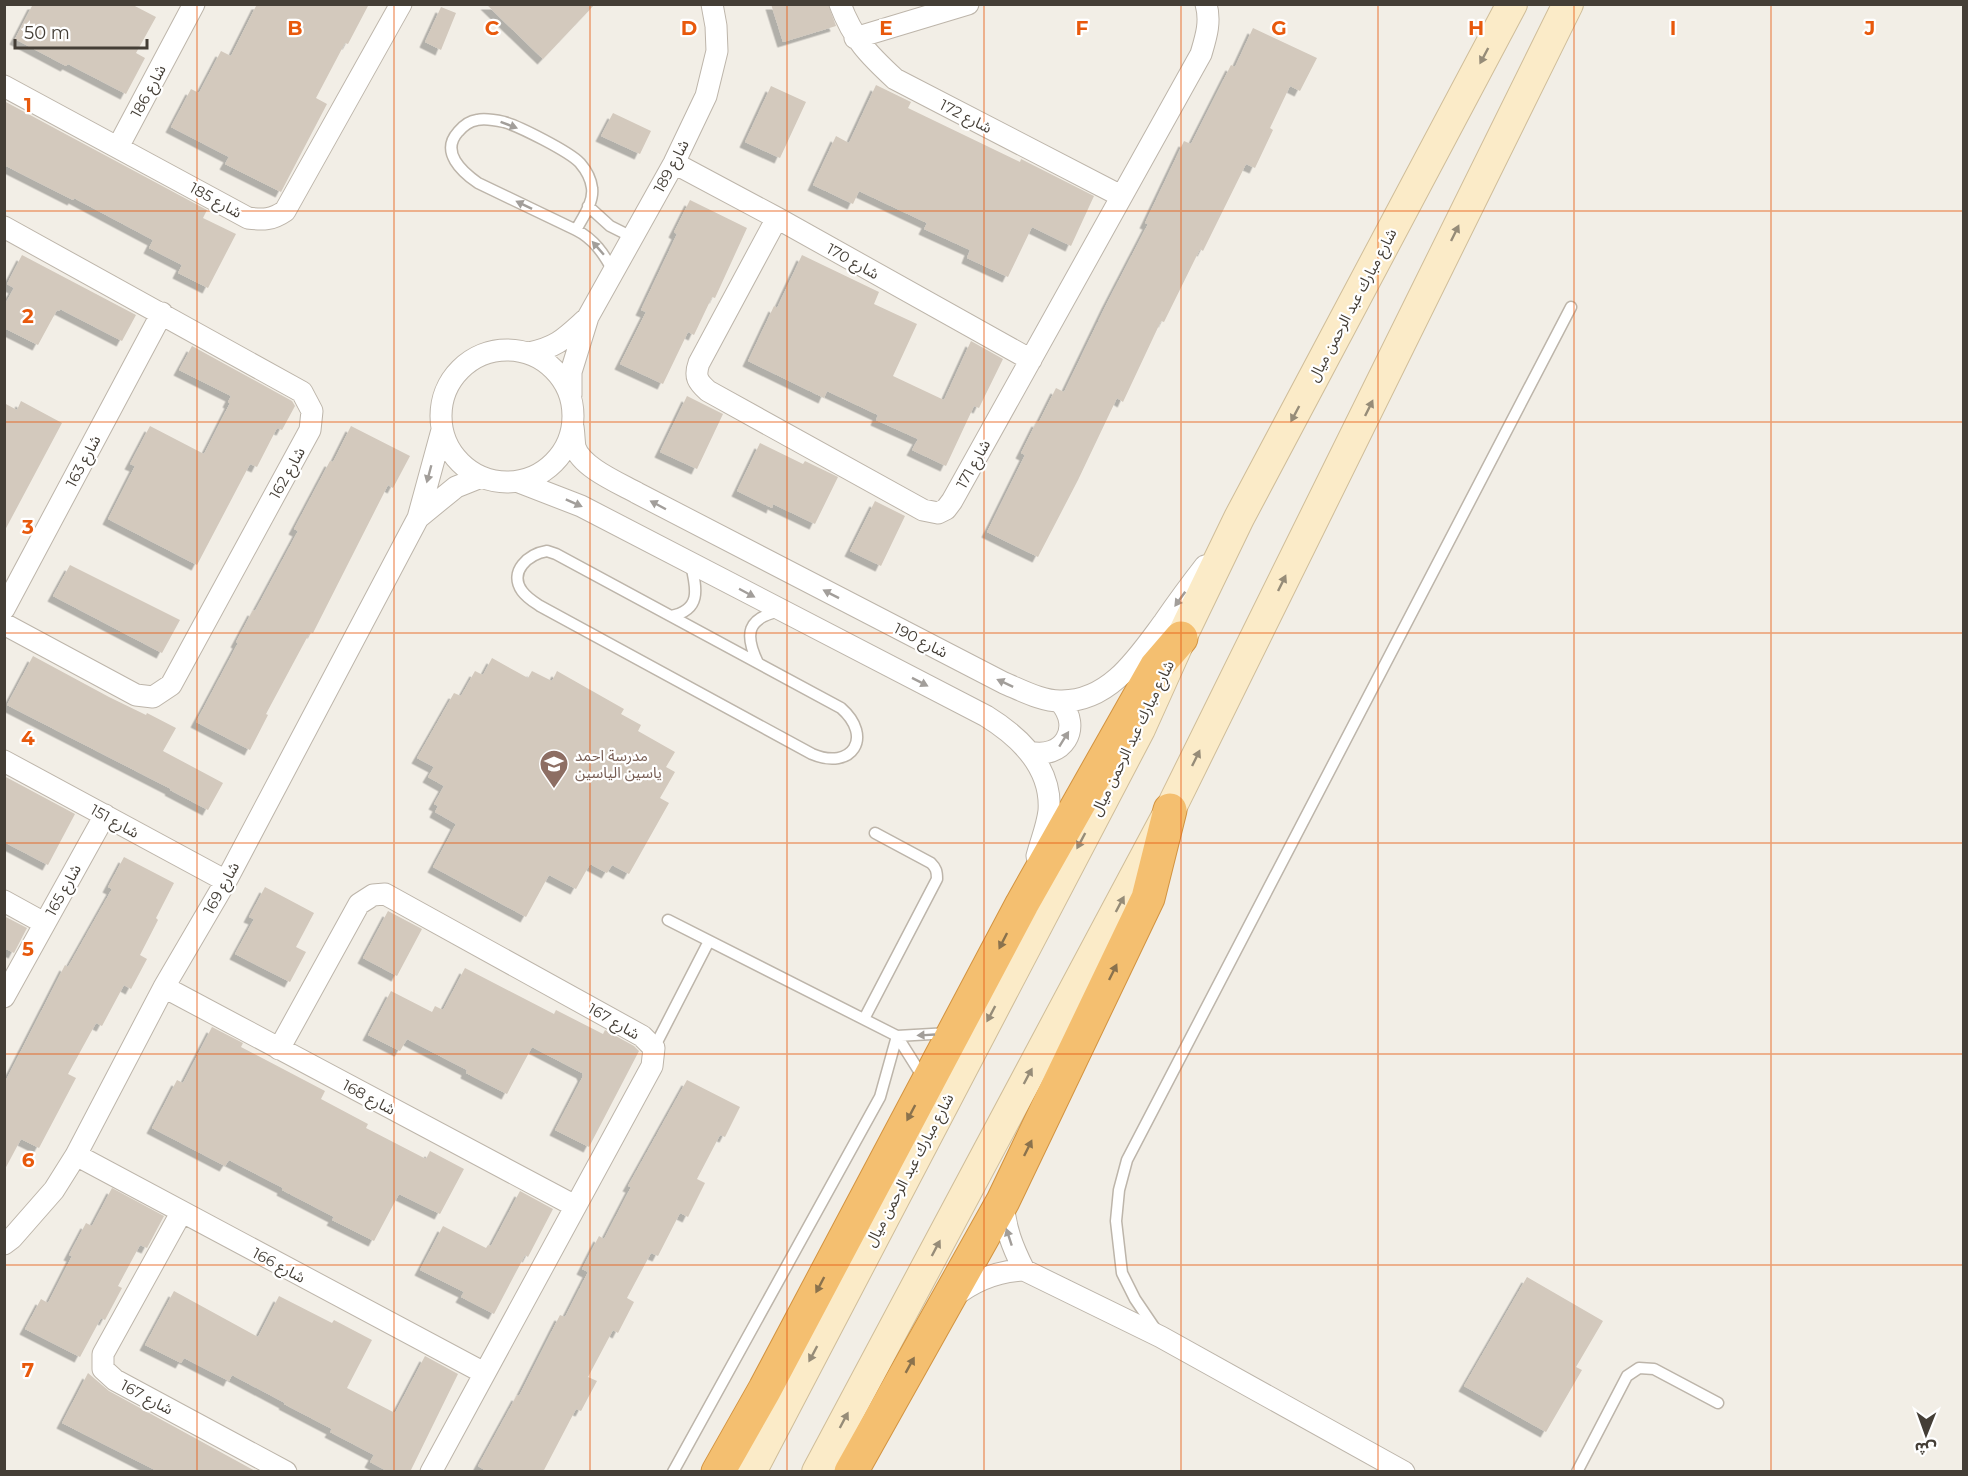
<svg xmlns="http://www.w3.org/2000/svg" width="1968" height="1476" font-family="Montserrat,'Noto Sans Arabic',sans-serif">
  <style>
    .building { fill: #d3c9bd; filter: url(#shadow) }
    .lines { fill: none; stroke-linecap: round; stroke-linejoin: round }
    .service-casing { stroke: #bdb5aa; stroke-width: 13 }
    .minor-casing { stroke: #bdb5aa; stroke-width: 23 }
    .secondary-casing { stroke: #cfbd99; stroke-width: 32 }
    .motorway-casing { stroke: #d29340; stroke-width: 35 }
    .service { stroke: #fff; stroke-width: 10 }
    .minor { stroke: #fff; stroke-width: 21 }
    .secondary { stroke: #fbebc8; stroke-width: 30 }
    .motorway { stroke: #f4bf70; stroke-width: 33 }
    .oneway { fill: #968c78 }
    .oneway2 { fill: #a29e9a }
    .oneway3 { fill: #8a724d }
    .grid { fill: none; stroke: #e8590c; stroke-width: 1.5; stroke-opacity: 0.55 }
    .labels { text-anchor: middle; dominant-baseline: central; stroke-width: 4.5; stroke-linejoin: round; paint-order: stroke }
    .street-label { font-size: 15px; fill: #443e36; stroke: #fff }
    .education-label { font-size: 15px; fill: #785e54; stroke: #fff; text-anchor: start }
    .grid-label { font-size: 20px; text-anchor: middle; font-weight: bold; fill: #e8590c; stroke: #fff; stroke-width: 4.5; stroke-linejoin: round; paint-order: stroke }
  </style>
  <defs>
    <filter id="shadow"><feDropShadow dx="-5.5" dy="5.5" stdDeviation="0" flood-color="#0004"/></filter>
  </defs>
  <rect width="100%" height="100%" fill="#f2eee6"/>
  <!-- building -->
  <path class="building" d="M33,4H131L156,17L136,53L145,58L126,94L68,64L66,66L15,39Z
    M257,4H369L348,44L345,43L316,98L327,104L281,192L225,164L229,157L171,127L191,89L199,93L221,51L231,56Z
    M486,4H595L543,59Z
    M771,4H828L836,26L783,42Z
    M441,7L456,13L441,50L425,42Z
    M1253,28L1317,58L1300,91L1290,86L1270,128L1273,130L1255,168L1246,164L1203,251L1200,249L1164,322L1161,321L1123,402L1117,398L1078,480L1038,557L987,532L1025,455L1021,453L1037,421L1039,422L1056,388L1064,392L1107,303L1148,224L1145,223L1184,141L1191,144L1231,65L1235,67Z
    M876,85L911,102L908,108L1020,162L1021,159L1094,196L1071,246L1032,227L1008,277L967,258L970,250L924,229L927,223L859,191L853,204L813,185L836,136L849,143Z
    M771,86L806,102L780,158L745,142Z
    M4,101L207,210L203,218L236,234L208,288L178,273L182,265L149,248L153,240L74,198L73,200L4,165Z
    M613,113L651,131L640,154L601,136Z
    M690,200L747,228L715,298L712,297L694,335L688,332L663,384L620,364L646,312L641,310L677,234L674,232Z
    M22,255L136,315L122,341L60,309L59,311L57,310L38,345L4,328V306L14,288L7,284Z
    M802,255L879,292L874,304L917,324L893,376L944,400L971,341L1003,359L979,408L974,406L946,466L912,450L918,439L876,420L878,415L827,391L824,398L748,361L774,306L777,308Z
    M192,346L292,401L295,406L282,430L277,428L257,467L250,464L197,565L108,519L135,466L130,464L150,426L204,454L230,403L228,402L231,396L179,370Z
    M687,396L723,414L697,469L660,452Z
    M21,401L62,423L4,532V403L17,410Z
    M351,426L410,456L393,488L388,485L313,633L310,632L266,714L268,715L250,750L196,722L238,643L236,642L253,610L255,611L298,531L294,529L330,461L333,462Z
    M760,443L803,464L805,461L838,477L815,524L773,504L772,508L737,491Z
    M875,501L905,516L881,566L850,551Z
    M70,565L180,620L162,653L53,596Z
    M33,656L109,697L146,715L147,713L176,728L163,751L223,783L208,810L170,790L171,789L7,705Z
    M492,658L528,678L532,671L552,681L557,671L624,709L621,714L641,725L638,731L675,752L666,767L675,772L660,798L669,803L629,874L612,865L607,873L590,864L576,889L549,875L526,917L433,867L456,824L435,812L438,806L434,804L444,786L428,777L434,767L417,758L454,693L461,696L475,671L483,675Z
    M4,776L75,814L48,865L4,842Z
    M124,857L174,883L156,918L158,920L140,955L147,959L131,989L124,985L102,1026L96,1023L68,1074L76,1078L39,1148L21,1139L4,1171V1084L65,965L68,967L112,889L108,887Z
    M265,887L314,913L296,947L306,952L290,982L235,954L254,919L249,917Z
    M388,911L422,929L397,976L363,958Z
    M4,916L27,928L14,953L4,948Z
    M465,968L554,1014L556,1010L603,1034L605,1030L634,1046L639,1051L589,1147L555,1130L583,1076L582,1073L532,1047L507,1094L466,1073L467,1070L407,1039L400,1051L368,1035L391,991L432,1012L435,1006L443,1010Z
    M212,1027L243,1043L241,1047L325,1091L321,1099L368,1124L366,1128L426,1159L430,1151L464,1169L440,1214L399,1194L374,1241L332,1220L334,1217L282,1190L283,1188L229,1160L225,1166L152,1128L177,1080L183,1083Z
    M687,1080L740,1107L725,1137L720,1135L697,1179L705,1183L688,1217L680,1213L658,1256L651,1253L627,1298L634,1302L618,1333L613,1330L588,1377L597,1381L581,1411L576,1409L543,1472H488L478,1466L517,1395L519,1396L560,1315L565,1317L588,1272L582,1269L599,1236L604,1239L631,1187L628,1186Z
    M112,1188L164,1216L147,1248L140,1245L118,1286L122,1288L105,1320L101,1318L80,1357L25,1329L41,1299L48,1303L72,1256L69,1255L86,1223L92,1226Z
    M520,1191L553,1209L528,1257L525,1255L494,1314L461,1297L464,1292L420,1270L443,1226L486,1248L488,1245L491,1246Z
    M1527,1277L1603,1321L1576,1367L1582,1370L1546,1432L1464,1386Z
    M174,1291L258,1337L279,1296L332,1323L334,1320L372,1340L347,1388L395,1413L425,1356L458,1374L410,1472H389L370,1462L374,1455L330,1432L332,1429L284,1404L285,1403L232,1375L229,1381L184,1358L181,1363L145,1345Z
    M88,1373L109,1391L257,1472H159L62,1423Z"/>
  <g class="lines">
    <!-- service casing -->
    <g class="service-casing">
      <path id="service" d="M588,206L610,226L632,237
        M576,230C583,217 594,202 592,188C591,179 586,170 580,163C570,152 519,126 504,122C495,120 485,118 477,120C469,121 463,126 458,132C440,152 462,172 478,183L576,230C594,239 604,254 613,271
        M547,551L556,554L841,708C874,737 852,771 812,754L540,606C534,602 527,598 522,591C508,571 529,554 547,551Z
        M671,616C701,610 697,590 691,565
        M758,663C744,634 747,618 780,611
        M668,920L897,1036L949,1033
        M864,1019L937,879C937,871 936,868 931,863L875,833
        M897,1036L924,1079
        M654,1048L709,941
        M1156,1330L1135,1299L1122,1273L1116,1221L1119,1190L1127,1160L1571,307
        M673,1472L880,1097L897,1036
        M1577,1472L1627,1376L1639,1368L1654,1369L1718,1403"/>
    </g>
    <!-- minor casing -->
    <g class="minor-casing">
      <path id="minor" d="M840,4C853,39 869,55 895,79L1121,196
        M855,38L968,4
        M4,86L248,218C263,220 272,220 285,211L401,4
        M118,147L194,4
        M674,163L777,218L1031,360
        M777,218L699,363C694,377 698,382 708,391L923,510L938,513L946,509L952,501L1201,54C1206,37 1211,22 1206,4
        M4,227L302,392L312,411L310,430L171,685L153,697L136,695L4,624
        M441 416a66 66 0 1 1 132 0a66 66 0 1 1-132 0Z
        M529,353C557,347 564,339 585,320
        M571,395V372L588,317L674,163L706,96L717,51L716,26L712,4
        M573,427C574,433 574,441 575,447C581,467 619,483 637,493L1004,683C1021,690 1043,702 1062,701C1110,701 1138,657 1164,622C1177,603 1191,584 1205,566
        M519,482L581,506L986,716C1020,737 1052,768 1049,811C1047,827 1041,841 1037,856
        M418,518L456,487L481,477
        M4,609L162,313
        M1029,752C1063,760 1083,728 1060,702
        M4,761L226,881
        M4,901L44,923
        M164,987L575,1206
        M4,997L105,815
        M279,1049L359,904L373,895L385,894L642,1036L654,1048L652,1066L431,1472
        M76,1155L484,1373
        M1003,1201C1005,1228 1012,1246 1024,1270
        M181,1213L103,1354V1369L115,1380L286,1472
        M4,1244L12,1238L54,1190L76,1155L164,987L226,881L418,518L442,430
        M952,1298C973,1281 997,1271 1024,1270L1161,1337L1404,1472"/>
    </g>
    <!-- secondary casing -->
    <g class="secondary-casing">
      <path id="secondary" d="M751,1472L1140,729L1181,638L1239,518L1512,4
        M817,1472L1170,810L1568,4"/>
    </g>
    <!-- motorway casing -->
    <g class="motorway-casing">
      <path id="motorway" d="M718,1472L765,1389L1022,904L1156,667L1181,638
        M851,1472L1003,1201L1148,898L1170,810"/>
    </g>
    <!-- service -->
    <use href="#service" class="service"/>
    <!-- minor -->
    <use href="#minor" class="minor"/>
    <!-- secondary -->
    <use href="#secondary" class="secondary"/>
    <!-- motorway -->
    <use href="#motorway" class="motorway"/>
  </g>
  <!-- one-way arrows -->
  <defs><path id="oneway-solid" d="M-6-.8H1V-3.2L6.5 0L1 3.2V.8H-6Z" transform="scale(1.5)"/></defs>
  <g class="oneway">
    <use href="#oneway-solid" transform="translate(1484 56) rotate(118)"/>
    <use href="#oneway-solid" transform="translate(1455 233) rotate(-64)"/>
    <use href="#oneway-solid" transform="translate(1369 408) rotate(-64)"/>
    <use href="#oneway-solid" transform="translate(1295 414) rotate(118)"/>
    <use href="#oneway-solid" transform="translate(1282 583) rotate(-64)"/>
    <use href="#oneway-solid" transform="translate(1196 758) rotate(-64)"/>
    <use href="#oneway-solid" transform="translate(1081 841) rotate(118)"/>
    <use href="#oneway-solid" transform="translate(1120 904) rotate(-62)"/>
    <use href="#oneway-solid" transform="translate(991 1014) rotate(118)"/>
    <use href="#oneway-solid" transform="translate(1028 1076) rotate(-62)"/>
    <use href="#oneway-solid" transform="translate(936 1248) rotate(-62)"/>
    <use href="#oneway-solid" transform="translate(813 1354) rotate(118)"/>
    <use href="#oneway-solid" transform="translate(844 1420) rotate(-62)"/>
  </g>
  <g class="oneway2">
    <use href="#oneway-solid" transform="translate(509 125) rotate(21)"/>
    <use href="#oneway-solid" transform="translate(524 205) rotate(-154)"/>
    <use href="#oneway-solid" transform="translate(598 248) rotate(-131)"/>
    <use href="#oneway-solid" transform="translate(429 474) rotate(105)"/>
    <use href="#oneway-solid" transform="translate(574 503) rotate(24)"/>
    <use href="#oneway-solid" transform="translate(658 505) rotate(-152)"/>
    <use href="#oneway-solid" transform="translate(747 593) rotate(28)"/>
    <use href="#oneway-solid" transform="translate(831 594) rotate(-153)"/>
    <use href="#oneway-solid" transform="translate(1180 599) rotate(126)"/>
    <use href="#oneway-solid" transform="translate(920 682) rotate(27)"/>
    <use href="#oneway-solid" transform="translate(1005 683) rotate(-155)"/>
    <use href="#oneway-solid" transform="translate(1064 739) rotate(-58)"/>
    <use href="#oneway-solid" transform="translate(926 1035) rotate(177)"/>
    <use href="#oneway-solid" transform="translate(1009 1237) rotate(-108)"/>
  </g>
  <g class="oneway3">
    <use href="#oneway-solid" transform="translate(1003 941) rotate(117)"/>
    <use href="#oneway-solid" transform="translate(1113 972) rotate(-64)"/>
    <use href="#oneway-solid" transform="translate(911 1113) rotate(118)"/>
    <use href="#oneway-solid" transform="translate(1028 1148) rotate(-64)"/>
    <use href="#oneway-solid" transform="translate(820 1285) rotate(118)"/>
    <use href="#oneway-solid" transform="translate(910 1365) rotate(-61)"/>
  </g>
  <!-- grid -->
  <path class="grid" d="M197,4V1472M394,4V1472M590,4V1472M787,4V1472M984,4V1472M1181,4V1472M1378,4V1472M1574,4V1472M1771,4V1472M4,211H1964M4,422H1964M4,633H1964M4,843H1964M4,1054H1964M4,1265H1964"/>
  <!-- icons -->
  <defs>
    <g id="school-pin" transform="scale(1.5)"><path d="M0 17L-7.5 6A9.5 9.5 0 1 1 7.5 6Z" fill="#8d6e63" stroke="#fff"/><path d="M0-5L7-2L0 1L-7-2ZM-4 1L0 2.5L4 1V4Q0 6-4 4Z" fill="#fff"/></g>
  </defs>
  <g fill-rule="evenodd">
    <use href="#school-pin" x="554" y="764"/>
  </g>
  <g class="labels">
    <!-- street labels -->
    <g class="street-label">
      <text transform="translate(148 91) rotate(-62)">شارع 186</text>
      <text transform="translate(966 116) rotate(27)">شارع 172</text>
      <text transform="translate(671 166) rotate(-62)">شارع 189</text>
      <text transform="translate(216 200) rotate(29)">شارع 185</text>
      <text transform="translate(853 261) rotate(29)">شارع 170</text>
      <text transform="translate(1352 305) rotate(-62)">شارع مبارك عبد الرحمن ميال</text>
      <text transform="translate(83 461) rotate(-62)">شارع 163</text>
      <text transform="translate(973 464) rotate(-61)">شارع 171</text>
      <text transform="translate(287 473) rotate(-61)">شارع 162</text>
      <text transform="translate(921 640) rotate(27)">شارع 190</text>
      <text transform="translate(1132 738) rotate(-64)">شارع مبارك عبد الرحمن ميال</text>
      <text transform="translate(115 821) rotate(29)">شارع 151</text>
      <text transform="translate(221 888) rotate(-61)">شارع 169</text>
      <text transform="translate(63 890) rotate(-61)">شارع 165</text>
      <text transform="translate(614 1021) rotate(30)">شارع 167</text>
      <text transform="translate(369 1097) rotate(28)">شارع 168</text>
      <text transform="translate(909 1170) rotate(-62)">شارع مبارك عبد الرحمن ميال</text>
      <text transform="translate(279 1265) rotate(28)">شارع 166</text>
      <text transform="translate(147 1397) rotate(28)">شارع 167</text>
    </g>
    <!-- education labels -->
    <g class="education-label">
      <text x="575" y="755">مدرسة احمد<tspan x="575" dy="17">ياسين الياسين</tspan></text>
    </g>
  </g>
  <g class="grid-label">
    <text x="295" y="35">B</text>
    <text x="492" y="35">C</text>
    <text x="689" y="35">D</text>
    <text x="886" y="35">E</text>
    <text x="1082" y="35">F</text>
    <text x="1279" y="35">G</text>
    <text x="1476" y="35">H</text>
    <text x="1673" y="35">I</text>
    <text x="1870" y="35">J</text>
    <text x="28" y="112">1</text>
    <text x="28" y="323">2</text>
    <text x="28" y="534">3</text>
    <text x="28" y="745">4</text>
    <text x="28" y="956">5</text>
    <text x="28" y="1167">6</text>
    <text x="28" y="1377">7</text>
  </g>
  <!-- border -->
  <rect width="1968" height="1476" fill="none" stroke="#443e36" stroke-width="12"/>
  <!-- north arrow -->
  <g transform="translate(1926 1434) rotate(181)" stroke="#ffffff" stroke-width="4.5" paint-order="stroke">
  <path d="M0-4.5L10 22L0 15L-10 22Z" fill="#443e36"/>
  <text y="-9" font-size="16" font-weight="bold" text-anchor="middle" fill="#443e36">ش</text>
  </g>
  <!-- scale -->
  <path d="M15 39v9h132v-9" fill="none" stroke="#443e36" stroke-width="3"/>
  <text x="24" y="39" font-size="18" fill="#443e36" stroke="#ffffff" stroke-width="4.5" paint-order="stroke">50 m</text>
</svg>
